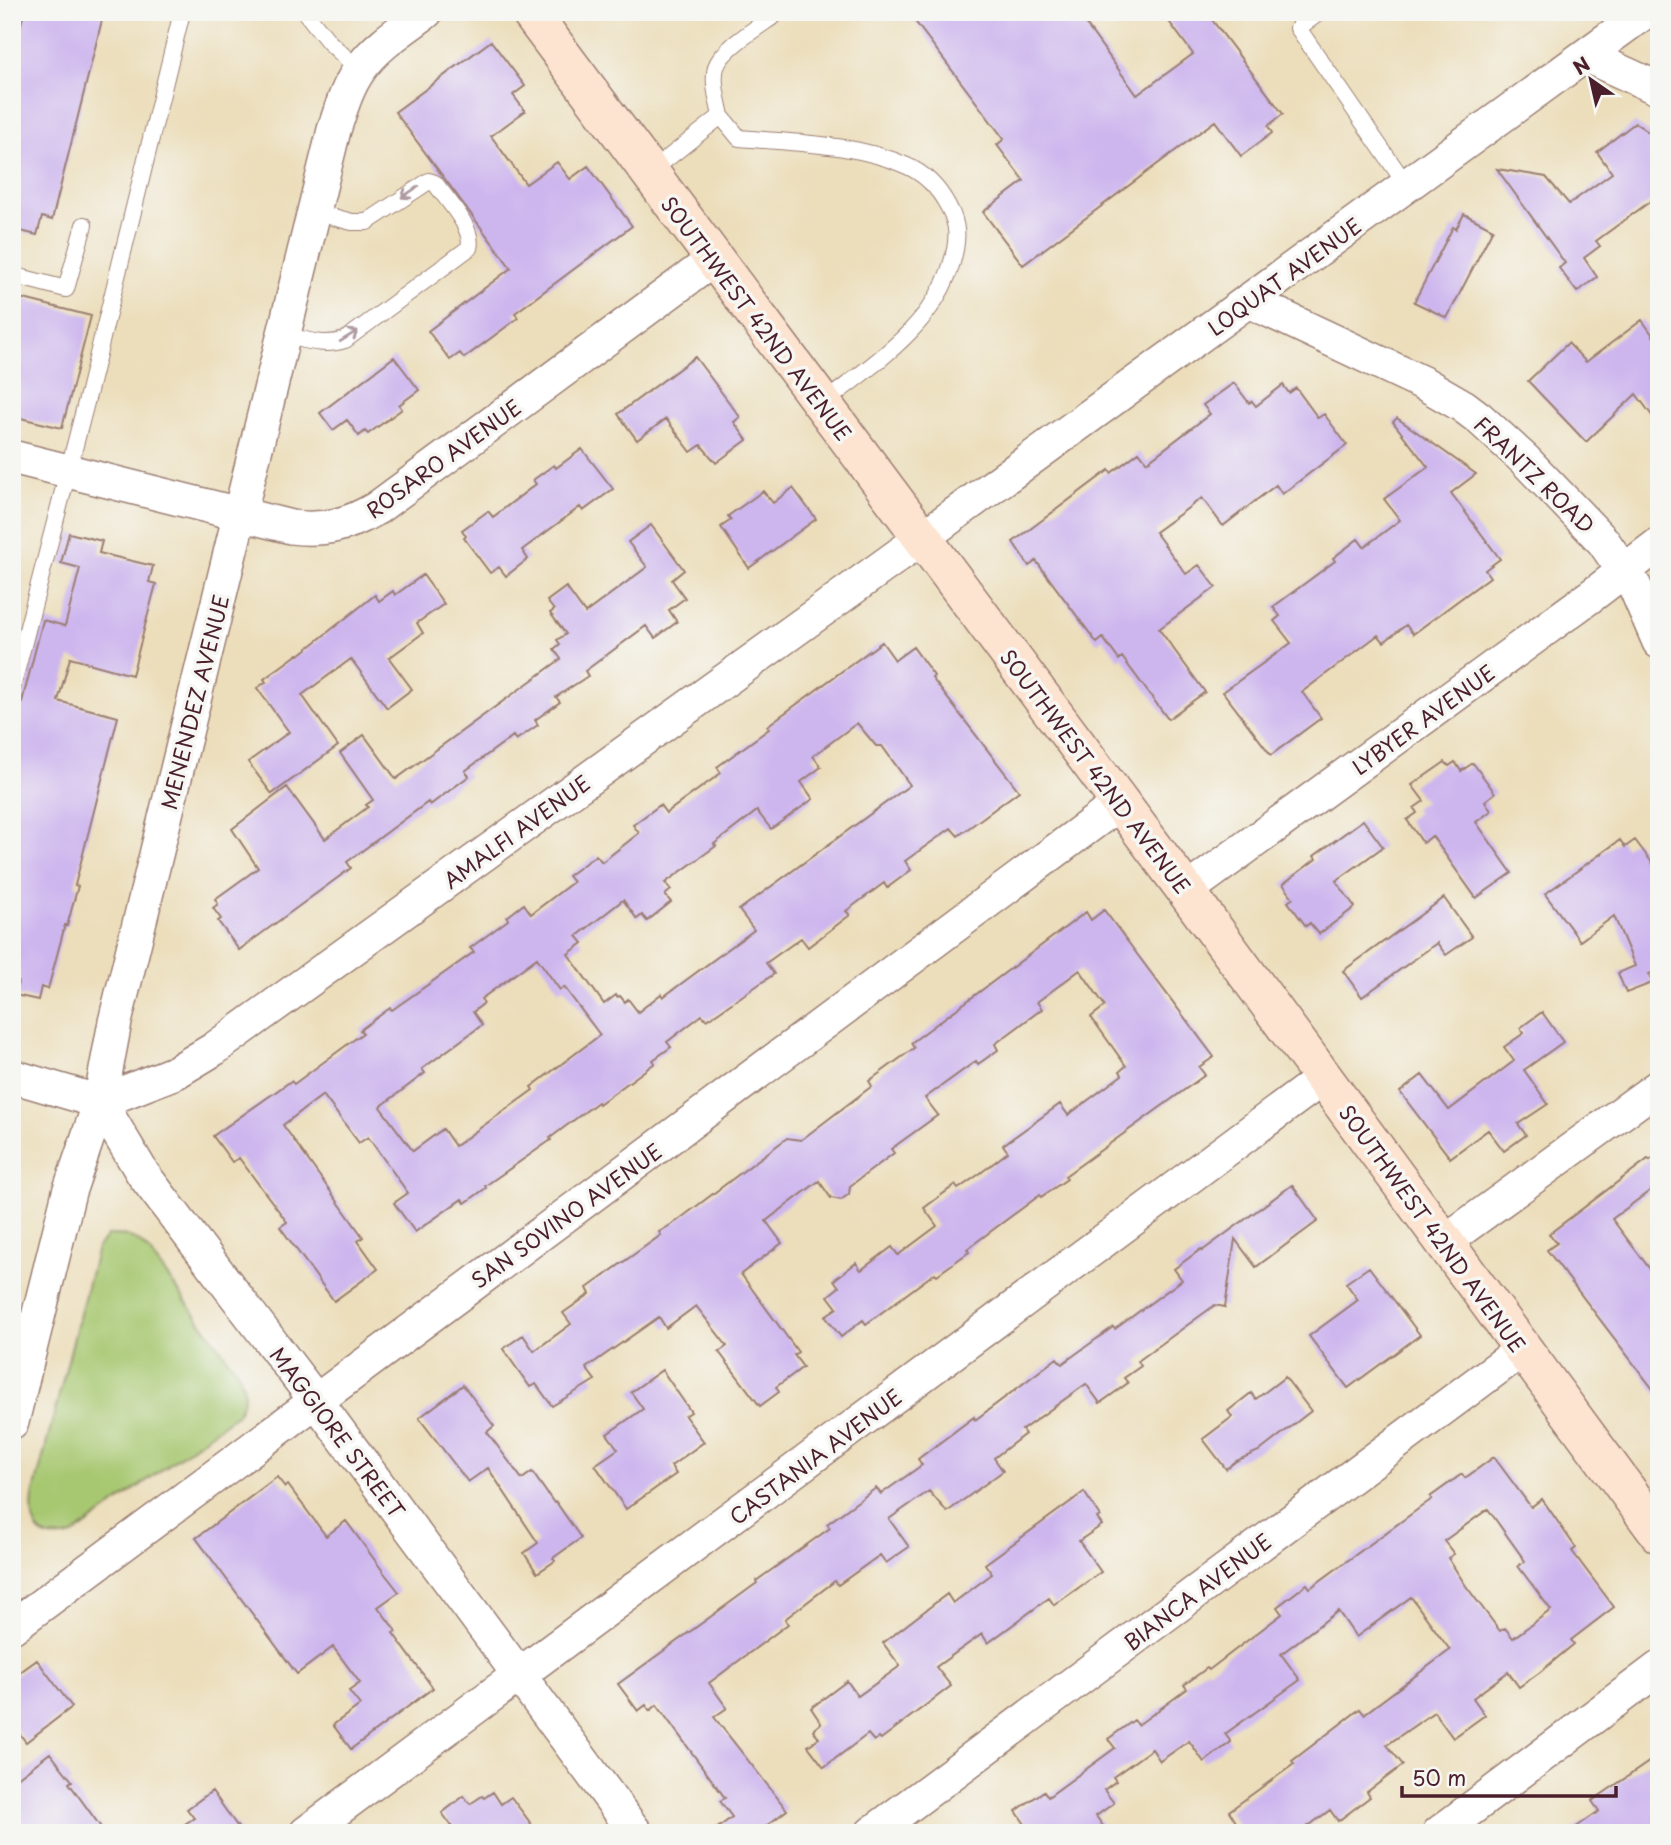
<svg xmlns="http://www.w3.org/2000/svg" width="1671" height="1845" font-family="'Playpen Sans',sans-serif">
  <style>
    .green { fill: #a7c871; stroke: #78744e; stroke-width: 2 }
    .building { fill: #cdb6ee; fill-rule: evenodd }
    .lines { fill: none; stroke-linecap: round; stroke-linejoin: round }
    .service-casing { stroke: #9b7e73; stroke-width: 18 }
    .minor-casing { stroke: #9b7e73; stroke-width: 36 }
    .secondary-casing { stroke: #9b7e73; stroke-width: 41 }
    .service { stroke: #fff; stroke-width: 16 }
    .minor { stroke: #fff; stroke-width: 33 }
    .secondary { stroke: #fde4d1; stroke-width: 38 }
    .oneway { stroke: #ae9aa0 }
    .labels { text-anchor: middle; dominant-baseline: central; stroke-width: 7; stroke-linejoin: round; paint-order: stroke }
    .street-label { font-size: 21px; fill: #4a1f2b; stroke: #f6f6f2 }
  </style>
  <rect width="100%" height="100%" fill="#f6f6f2"/>
  <filter id="ink" filterUnits="userSpaceOnUse"><feTurbulence type="fractalNoise" baseFrequency=".0143" numOctaves="2"/><feDisplacementMap in="SourceGraphic" scale="14" xChannelSelector="R" yChannelSelector="G"/><feConvolveMatrix kernelMatrix="1 2 1 2 8 2 1 2 1" color-interpolation-filters="sRGB"/></filter>
  <filter id="wash" filterUnits="userSpaceOnUse"><feTurbulence type="fractalNoise" baseFrequency=".00686" numOctaves="4" result="noise"/><feDisplacementMap in="SourceGraphic" scale="28" xChannelSelector="R" yChannelSelector="G"/><feGaussianBlur stdDeviation="1.57" result="paint"/><feColorMatrix in="noise" values="0 0 0 0 0 0 0 0 0 0 0 0 0 0 0 0 0 1.4 0 .05"/><feComposite in="paint" operator="in"/></filter>
  <g filter="url(#wash)">
    <rect width="100%" height="100%" fill="#ecdebb"/>
    <!-- green -->
    <path class="green" d="M108,1235C127,1235 136,1236 149,1251L239,1374C246,1390 246,1399 237,1414L73,1535C39,1544 29,1529 33,1496L97,1248Z"/>
    <g id="blocks">
      <!-- building -->
      <path class="building" d="M24,12H104L52,220L42,217L37,235L12,229V61Z
        M908,12H1077L1137,95L1193,54L1162,12H1206L1283,114L1268,126L1272,133L1241,156L1215,121L1023,265L983,212L1024,181L997,145L1004,139Z
        M491,41L525,86L513,95L525,111L491,136L526,184L557,162L570,179L588,166L632,226L515,313L518,318L464,358L460,353L450,360L428,331L511,268L395,112Z
        M1635,123L1659,139V195L1596,241L1600,246L1584,258L1597,277L1577,292L1559,268L1565,263L1497,169L1546,177L1569,204L1612,173L1597,152Z
        M1464,214L1493,229L1447,318L1414,302L1453,227L1456,229Z
        M12,296L91,316L62,428L12,416Z
        M1642,320L1659,344V425L1636,394L1586,442L1528,381L1568,343L1586,362Z
        M394,357L419,390L399,405L402,409L368,434L365,431L359,436L347,420L333,430L320,413Z
        M695,357L740,417L734,422L747,440L716,463L701,445L691,452L666,419L637,440L618,414Z
        M1234,383L1249,403L1252,401L1256,406L1283,385L1289,393L1296,388L1318,418L1324,414L1347,445L1282,494L1276,485L1223,526L1202,498L1155,532L1186,574L1199,565L1216,587L1159,629L1205,692L1168,719L1122,657L1119,660L1103,638L1097,643L1036,561L1029,566L1013,542L1109,470L1111,473L1139,452L1147,462L1210,414L1203,405Z
        M1397,418L1476,474L1451,493L1500,559L1485,570L1490,577L1413,634L1406,625L1384,642L1378,635L1302,692L1321,718L1271,755L1223,692L1291,643L1274,621L1280,616L1273,607L1335,561L1333,558L1358,539L1364,547L1400,520L1384,499L1428,467L1393,422Z
        M582,449L613,489L583,511L580,507L522,550L528,559L506,576L499,567L490,573L464,538L466,536L462,530L488,511L493,517L536,484L533,480L554,465L556,468Z
        M793,488L816,519L749,568L721,527L731,520L728,516L763,491L773,503Z
        M651,525L684,570L672,580L685,598L669,610L677,622L655,638L646,626L585,671L588,676L556,697L560,702L535,720L538,725L516,740L513,736L465,771L469,776L430,805L428,802L347,862L351,868L239,950L218,921L221,919L213,908L218,904L215,899L258,868L232,829L287,787L325,839L368,807L366,805L373,800L340,753L364,735L396,779L561,659L554,649L560,644L557,640L566,634L550,613L554,610L547,601L566,587L585,613L647,567L628,542Z
        M69,533L102,541L99,553L153,566L149,582L156,584L132,675L70,658L58,701L118,717L75,885L78,886L67,926L65,925L48,989L41,987L38,1000L15,995L18,982L12,980V741L43,620L65,626L80,568L61,563Z
        M423,575L444,604L417,623L423,633L389,658L412,689L387,708L351,659L302,695L338,746L272,794L248,762L289,732L257,688L266,682L264,679L298,654L299,655L375,595L379,601L393,591L395,595Z
        M882,642L895,660L913,647L934,676L932,678L1019,791L958,836L951,828L905,861L911,870L887,888L884,883L846,911L850,915L808,947L801,938L766,963L774,974L707,1020L702,1015L667,1042L671,1047L653,1060L655,1063L599,1104L598,1102L550,1138L551,1140L485,1186L486,1188L465,1203L462,1199L415,1232L394,1203L408,1193L368,1137L359,1143L323,1095L283,1125L363,1237L358,1241L378,1269L334,1301L280,1227L287,1222L239,1158L232,1162L213,1136L291,1081L294,1084L363,1033L360,1030L390,1008L392,1010L474,952L470,948L508,920L507,917L524,904L531,914L573,882L568,876L596,855L602,862L639,833L633,825L660,805L666,813L721,773L717,767L769,729L767,726ZM857,723L876,746H882L910,785L739,910L754,930L663,997L661,994L638,1012L628,999L625,1002L620,996L617,997L616,995L604,1004L568,954L583,943L577,936L623,900L637,919L642,915L647,921L671,902L665,895L671,890L665,883L716,846L714,844L757,811L771,829L813,799L801,782L821,767L813,756ZM537,958L560,990L564,987L600,1035L531,1087L533,1090L455,1146L443,1129L413,1151L380,1107L425,1073L422,1069L482,1025L473,1012L484,1003L481,999Z
        M1445,762L1449,766L1455,762L1461,771L1473,763L1495,793L1485,801L1491,811L1476,822L1512,873L1476,898L1432,836L1423,843L1407,820L1417,813L1414,808L1424,801L1412,785Z
        M1363,820L1383,847L1336,881L1355,907L1319,934L1310,923L1306,926L1288,902L1293,898L1283,884L1316,859L1314,856Z
        M1620,840L1625,847L1635,840L1659,872V970L1649,974L1652,983L1626,993L1618,973L1635,966L1614,916L1580,941L1545,894Z
        M1444,898L1472,937L1446,955L1437,943L1362,997L1343,971Z
        M1104,910L1214,1057L1199,1067L1205,1075L1065,1176L1067,1179L1041,1197L1040,1195L967,1249L969,1252L937,1275L935,1273L866,1324L863,1320L841,1337L825,1316L837,1308L828,1296L839,1287L834,1280L856,1263L861,1270L892,1247L898,1255L937,1226L924,1208L955,1185L958,1189L978,1175L1008,1152L1003,1145L1060,1104L1068,1115L1122,1075L1120,1071L1126,1066L1091,1017L1105,1006L1080,970L1037,1002L1042,1009L995,1044L998,1050L978,1064L976,1061L925,1098L938,1115L891,1149L894,1153L850,1186L849,1194L841,1200L831,1198L819,1181L766,1221L782,1243L741,1274L798,1352L794,1355L803,1367L776,1387L779,1392L760,1406L719,1352L727,1346L696,1306L666,1328L659,1317L586,1368L595,1380L552,1406L536,1384L530,1387L503,1349L523,1335L534,1351L571,1324L563,1313L590,1294L587,1288L661,1235L659,1232L677,1221L787,1138L801,1140L872,1086L869,1081L914,1048L911,1043L1086,912L1091,920Z
        M1542,1012L1563,1042L1524,1070L1548,1104L1518,1124L1526,1135L1504,1151L1488,1130L1450,1158L1400,1092L1422,1075L1449,1110L1514,1061L1504,1047L1524,1033L1520,1028Z
        M1659,1153V1184L1612,1219L1659,1281V1397L1547,1250L1557,1243L1549,1234L1648,1159L1650,1160Z
        M1292,1185L1318,1221L1256,1267L1235,1239L1225,1307L1215,1305L1138,1361L1141,1366L1124,1378L1128,1383L1100,1403L1086,1384L1022,1430L1025,1434L994,1458L1003,1471L947,1512L929,1491L889,1519L909,1547L886,1563L880,1555L838,1585L835,1581L785,1619L788,1624L709,1683L727,1708L714,1717L787,1810L757,1833H711L732,1817L720,1801L725,1798L657,1705L650,1711L646,1705L638,1711L618,1684L757,1583L756,1581L830,1528L827,1524L876,1488L881,1494L922,1465L918,1459L974,1417L975,1420L1057,1358L1062,1364L1113,1327L1115,1329L1182,1280L1174,1269L1201,1249L1202,1251Z
        M1369,1267L1420,1335L1348,1388L1309,1336L1358,1300L1346,1283Z
        M662,1370L691,1412L685,1416L704,1442L671,1466L676,1474L626,1509L595,1465L618,1449L607,1434L643,1409L631,1392Z
        M1285,1377L1311,1411L1261,1450L1236,1461L1226,1469L1203,1439L1232,1417L1228,1411L1251,1393L1256,1399Z
        M463,1385L494,1426L487,1432L522,1479L532,1472L554,1503L556,1502L581,1538L553,1558L555,1561L537,1573L524,1553L538,1543L488,1468L468,1482L419,1418Z
        M1494,1457L1531,1507L1542,1499L1576,1548L1572,1551L1614,1607L1571,1640L1574,1644L1539,1673L1519,1687L1508,1672L1473,1698L1485,1715L1453,1738L1434,1712L1387,1745L1403,1765L1367,1792L1370,1797L1338,1821L1330,1810L1299,1833H1243L1229,1811L1294,1764L1292,1761L1360,1709L1364,1714L1450,1650L1411,1597L1356,1637L1338,1611L1281,1654L1300,1680L1225,1734L1231,1742L1204,1762L1189,1741L1160,1761L1152,1749L1113,1777L1116,1781L1104,1790L1114,1803L1096,1816L1108,1833H1031L1016,1811L1044,1791L1048,1797L1115,1748L1108,1739L1134,1720L1138,1725L1187,1689L1184,1685L1207,1668L1209,1670L1282,1614L1277,1607L1307,1584L1310,1588L1432,1499L1430,1497L1462,1474L1465,1478ZM1488,1509L1525,1561L1518,1566L1551,1610L1513,1638L1505,1628L1500,1631L1466,1586L1448,1558L1454,1554L1444,1541Z
        M277,1477L285,1487L288,1485L326,1536L346,1521L385,1574L399,1592L378,1607L396,1631L393,1633L433,1688L351,1749L333,1725L360,1705L349,1691L360,1683L333,1647L297,1674L196,1538Z
        M1084,1492L1100,1516L1097,1518L1102,1525L1079,1541L1101,1572L1054,1605L1049,1598L988,1643L982,1634L936,1667L951,1686L881,1739L879,1737L874,1741L868,1734L824,1767L808,1746L819,1738L813,1730L821,1723L811,1708L847,1681L858,1696L900,1666L883,1643L947,1594L953,1603L992,1574L985,1564Z
        M37,1660L72,1707L26,1742L12,1724V1678Z
        M50,1753L72,1781L69,1783L105,1833H12V1782Z
        M1659,1755V1833H1568L1599,1811L1592,1801Z
        M212,1791L242,1833H171L194,1818L187,1809Z
        M493,1792L501,1804L511,1797L538,1833H457L442,1813L464,1796L470,1804L482,1796L484,1798Z"/>
    </g>
  </g>
  <g filter="url(#ink)">
    <use href="#blocks" fill-opacity="0" stroke="#9b7e73" stroke-width="2"/>
    <g class="lines">
      <!-- service casing -->
      <g class="service-casing">
        <path id="service" d="M305,12L329,42L359,70
          M1320,12L1298,28L1407,186
          M721,116L739,138C794,143 855,143 907,166C925,174 939,189 948,206C959,225 958,241 952,262C934,327 871,365 821,405
          M649,173L721,116C718,101 712,82 716,67C723,47 762,25 779,12
          M12,275L66,289L84,225
          M284,335C306,340 324,347 345,340L469,248C475,229 446,199 435,183L429,181L367,222H352L314,212
          M12,688L89,391L182,12"/>
      </g>
      <!-- minor casing -->
      <g class="minor-casing">
        <path id="minor" d="M1587,56L1659,89
          M1249,301L1425,384L1463,406L1479,418L1525,460L1603,541L1635,587L1659,642
          M12,457L291,527C324,531 349,525 377,508L713,260
          M1186,891L1595,593L1659,544
          M12,1076L100,1102L143,1174L326,1414L636,1833
          M100,1102L176,1072L214,1049L889,562L1645,12
          M1444,1242L1659,1086
          M12,1422L69,1192L100,1102L115,1022L334,130C341,109 347,87 360,69C376,46 403,29 426,12
          M12,1627L1120,803
          M306,1833L1323,1078
          M872,1833L1523,1349
          M1439,1833L1659,1668"/>
      </g>
      <!-- secondary casing -->
      <g class="secondary-casing">
        <path id="secondary" d="M530,12L1186,891L1659,1534"/>
      </g>
      <!-- service -->
      <use href="#service" class="service"/>
      <!-- minor -->
      <use href="#minor" class="minor"/>
      <!-- secondary -->
      <use href="#secondary" class="secondary"/>
    </g>
    <!-- one-way arrows -->
    <defs><path id="oneway-shaft" d="M-6 0H5M1.5-3L5.5 0L1.5 3" fill="none" stroke-width="1.6" stroke-linecap="round" stroke-linejoin="round" transform="scale(1.75)"/></defs>
    <g class="oneway">
      <use href="#oneway-shaft" transform="translate(410 192) rotate(146)"/>
      <use href="#oneway-shaft" transform="translate(349 336) rotate(-32)"/>
    </g>
  </g>
  <g class="labels">
    <!-- street labels -->
    <g class="street-label">
      <text transform="translate(1284 276) rotate(-36)">LOQUAT AVENUE</text>
      <text transform="translate(757 318) rotate(53)">SOUTHWEST 42ND AVENUE</text>
      <text transform="translate(443 458) rotate(-36)">ROSARO AVENUE</text>
      <text transform="translate(1535 474) rotate(44)">FRANTZ ROAD</text>
      <text transform="translate(194 702) rotate(-76)">MENENDEZ AVENUE</text>
      <text transform="translate(1423 719) rotate(-36)">LYBYER AVENUE</text>
      <text transform="translate(1096 771) rotate(53)">SOUTHWEST 42ND AVENUE</text>
      <text transform="translate(516 831) rotate(-36)">AMALFI AVENUE</text>
      <text transform="translate(566 1215) rotate(-36)">SAN SOVINO AVENUE</text>
      <text transform="translate(1433 1228) rotate(54)">SOUTHWEST 42ND AVENUE</text>
      <text transform="translate(338 1432) rotate(53)">MAGGIORE STREET</text>
      <text transform="translate(815 1456) rotate(-37)">CASTANIA AVENUE</text>
      <text transform="translate(1197 1591) rotate(-37)">BIANCA AVENUE</text>
    </g>
  </g>
  <!-- margin -->
  <rect width="1671" height="1845" fill="none" stroke="#f6f6f2" stroke-width="42"/>
  <!-- north arrow -->
  <g transform="translate(1591 80) rotate(326)" stroke="#f6f6f2" stroke-width="5" paint-order="stroke">
  <path d="M0-5L12 26L0 18L-12 26Z" fill="#4a1f2b"/>
  <text y="-10" font-size="19" font-weight="bold" text-anchor="middle" fill="#4a1f2b">N</text>
  </g>
  <!-- scale -->
  <path d="M1402 1786v10h214v-10" fill="none" stroke="#4a1f2b" stroke-width="3.5"/>
  <text x="1412" y="1786" font-size="21" fill="#4a1f2b" stroke="#f6f6f2" stroke-width="5" paint-order="stroke">50 m</text>
</svg>
